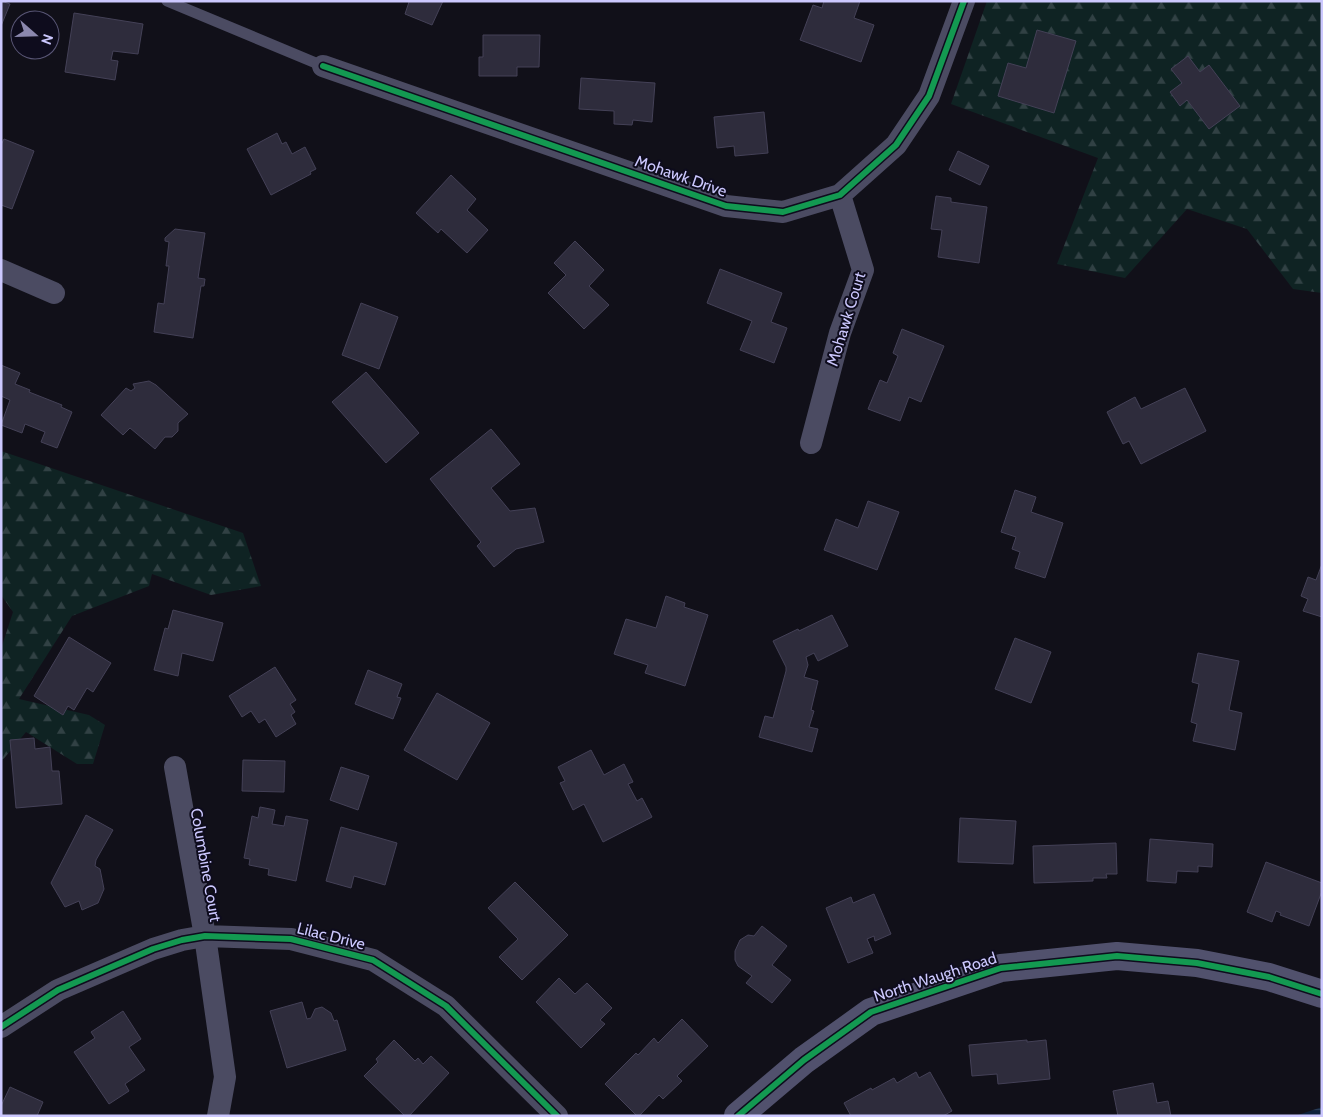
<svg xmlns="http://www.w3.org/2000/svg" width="1323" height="1117" font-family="Cabin,sans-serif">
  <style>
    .forest { fill: url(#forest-firs) }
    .water { fill: url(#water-rules) }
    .building { fill: #2e2c3c; stroke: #444157 }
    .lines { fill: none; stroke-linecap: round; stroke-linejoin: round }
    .lane { stroke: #4b4b62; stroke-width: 11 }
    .street { stroke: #4b4b62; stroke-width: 22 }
    .secondary { stroke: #51516d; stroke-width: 28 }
    .cycleway-casing { stroke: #0e0c1d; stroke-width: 9 }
    .cycleway { stroke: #139951; stroke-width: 6 }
    .labels { text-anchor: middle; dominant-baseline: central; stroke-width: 4; stroke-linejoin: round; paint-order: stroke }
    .street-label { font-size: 16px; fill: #ccc8fe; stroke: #0e0c1d }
  </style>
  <defs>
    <pattern id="forest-firs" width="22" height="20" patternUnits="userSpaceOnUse" patternTransform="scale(1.25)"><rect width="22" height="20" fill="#0f2323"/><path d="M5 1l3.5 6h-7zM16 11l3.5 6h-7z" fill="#314144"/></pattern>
    <pattern id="water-rules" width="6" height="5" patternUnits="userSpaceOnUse" patternTransform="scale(1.25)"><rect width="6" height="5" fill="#0c203c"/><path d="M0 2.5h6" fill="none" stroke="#2e3f59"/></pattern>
  </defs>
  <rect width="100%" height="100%" fill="#111019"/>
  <!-- forest -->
  <path class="forest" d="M987,1H1322V293L1293,289L1247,229L1187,209L1125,278L1057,264L1098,158L951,104Z
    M1,451L243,533L261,586L211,595L152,574L149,586L72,616L19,699L89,715L105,725L93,764H77L26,732L1,762V649L13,612L1,595Z"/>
  <!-- water -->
  <path class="water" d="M1322,1107V1116H1295Z"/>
  <!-- building -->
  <path class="building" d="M1,1L10,4L1,26Z
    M406,1H443L432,25L405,14L409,2Z
    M824,1H860L854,18L874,25L861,62L800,40L813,5L822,8Z
    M74,13L143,24L138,54L113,51L111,60L118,61L115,80L65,72Z
    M1037,30L1076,41L1054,113L998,96L1008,63L1026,68Z
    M483,35H540L539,67H517V76H479V57H483Z
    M1188,56L1200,72L1209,65L1240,106L1209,129L1187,100L1180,106L1170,92L1182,83L1171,69Z
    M581,78L655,83L652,122L633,120L632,125L614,124V111L579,109Z
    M764,112L768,153L735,156L734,146L717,148L714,117Z
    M277,133L282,144L286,142L292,154L305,147L316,169L310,172L311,174L271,195L247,149Z
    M4,139L34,151L12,209L1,205V145Z
    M958,151L989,166L980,185L949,170Z
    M451,175L476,199L467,210L488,230L467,253L441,229L438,233L416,213Z
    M936,196L951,198V202L987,207L979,263L938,257L942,230L931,229Z
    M175,229L205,233L198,278L205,279L204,286H201L193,338L154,332L158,303L164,304L169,266H166L169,242L165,241V238Z
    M575,241L604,270L589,286L609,305L584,329L548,293L566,275L554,263Z
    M720,269L782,293L771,322L787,328L774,363L740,350L752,321L707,303Z
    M361,303L398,317L379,369L342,355Z
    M902,329L944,346L921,402L909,397L900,421L868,409L880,380L887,383L898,356L893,353Z
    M1,365L20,373L15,384L30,390L29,392L62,405L61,407L72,412L57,448L41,442L45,432L25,424L22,433L1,425L10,400L1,396Z
    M366,372L419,433L386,463L332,402Z
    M149,381L156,385L188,414L178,423V431L172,437H165L155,449L130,428L123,435L101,415L126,388L131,391L135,388L133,384Z
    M1185,388L1206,431L1141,464L1129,441L1123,444L1107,412L1135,397L1141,409Z
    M491,429L520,464L491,488L510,511L535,508L544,542L516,549L494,567L477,546L481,542L430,479Z
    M1015,490L1036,497L1031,512L1063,523L1045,578L1015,568L1020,552L1012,549L1016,537L1001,532Z
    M868,501L899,512L877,570L824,550L836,519L858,528Z
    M1322,564V617L1303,611L1308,599L1301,596L1308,577L1316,580Z
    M666,596L685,603L684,607L708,615L685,686L645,673L648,665L614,654L626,619L656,628Z
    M173,610L223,623L213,661L182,653L178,676L154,670L165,628L168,629Z
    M832,615L848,646L818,661L814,653L806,657L808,665L804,677L818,681L811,710L814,711L809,727L818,729L812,752L759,737L765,716L773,718L786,671V667L773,641L798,629L799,631Z
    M69,637L111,663L93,692L87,688L74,710L68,706L63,715L34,696Z
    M1015,638L1051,652L1031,703L995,689Z
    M1198,653L1239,661L1229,710L1242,713L1235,750L1193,741L1197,724L1191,722L1199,684L1192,682Z
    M275,667L296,700L290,704L295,712L291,715L296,724L276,737L265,719L259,723L251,711L242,717L229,696Z
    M368,670L402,684L397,697L401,698L393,719L355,704Z
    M437,693L490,723L457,780L404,750Z
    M34,738L35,749L50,747L52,771H59L62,804L16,808L10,740Z
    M591,750L604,775L624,764L633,782L628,784L637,801L642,798L652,817L603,842L584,804L573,810L560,783L565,781L558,767Z
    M243,760L285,761L284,792L242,791Z
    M341,767L369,776L358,810L330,800Z
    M260,807L275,810L272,824L284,826L286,816L308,820L296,881L268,875L269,869L249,865L250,859L244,858L252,816L258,818Z
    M86,815L113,830L96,860L95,866L100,869L104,889L98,903L82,910L79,901L65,907L51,883Z
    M960,818L1016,821L1013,864L958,862Z
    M341,827L397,843L385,885L354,876L351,888L326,881Z
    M1150,839L1213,844L1212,867L1198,866V872L1177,871L1176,883L1147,881Z
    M1116,843L1117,874H1106L1107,878H1093V881L1034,883L1033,846Z
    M1266,862L1322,883V891L1309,926L1280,915L1281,913L1276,911L1272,922L1247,912Z
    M515,882L568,935L522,980L499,957L518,939L488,908Z
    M874,894L891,934L875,941L874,936L867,939L873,953L848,963L826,908L851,897L853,903Z
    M762,926L787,946L772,965L791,980L772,1003L746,983L752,976L738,966L735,960V951L740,940L748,935L754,936Z
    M559,978L575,994L587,983L612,1008L600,1020L605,1024L581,1048L536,1002Z
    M302,1002L307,1019L311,1018L315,1009L322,1007L331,1013L334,1021L337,1020L346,1050L287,1068L270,1011Z
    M123,1011L141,1039L129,1047L145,1070L125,1084L129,1091L109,1104L74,1052L95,1038L91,1032Z
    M682,1019L708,1046L677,1076L682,1081L663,1099L659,1095L639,1116H637L605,1084L636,1053L638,1055L654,1038L658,1043Z
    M394,1040L415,1061L418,1058L423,1064L431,1056L449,1073L409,1116H405L364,1076L378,1062L376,1059Z
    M1027,1040V1042L1046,1040L1050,1079L998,1084L997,1074L972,1076L969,1045Z
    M916,1072L919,1078L930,1072L952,1111L943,1116H851L844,1103L871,1088L872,1090L894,1078L897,1083Z
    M1153,1083L1157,1103L1168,1101L1171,1116H1118L1113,1091Z
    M10,1087L43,1102L37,1116H1V1106Z"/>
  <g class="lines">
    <!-- lane -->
    <path class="lane" d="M167,1L323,66"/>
    <!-- street -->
    <path class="street" d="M323,66L726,206L783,212L840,195L896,145L929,96L964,1
      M1,270L54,293
      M811,443L840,333L863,270L840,195
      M175,767L205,936L225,1077L218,1116
      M1,1027L58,990L153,949L182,940L205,936L291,939L373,960L446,1006L557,1116"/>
    <!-- secondary -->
    <path class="secondary" d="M738,1116L804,1060L871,1012L1001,968L1117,956L1197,963L1269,977L1322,994"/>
    <!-- cycleway casing -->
    <g class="cycleway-casing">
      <path id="cycleway" d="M323,66L726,206L783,212L840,195L896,145L929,96L964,1
        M1,1027L58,990L153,949L182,940L205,936L291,939L373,960L446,1006L557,1116
        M738,1116L804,1060L871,1012L1001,968L1117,956L1197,963L1269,977L1322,994"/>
    </g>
    <!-- cycleway -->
    <use href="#cycleway" class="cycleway"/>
  </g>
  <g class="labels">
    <!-- street labels -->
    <g class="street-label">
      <text transform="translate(681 176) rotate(19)">Mohawk Drive</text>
      <text transform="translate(846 319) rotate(-73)">Mohawk Court</text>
      <text transform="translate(206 865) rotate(80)">Columbine Court</text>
      <text transform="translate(331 936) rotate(14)">Lilac Drive</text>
      <text transform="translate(935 977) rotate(-18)">North Waugh Road</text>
    </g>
  </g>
  <!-- border -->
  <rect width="1323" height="1117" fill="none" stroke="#ccc8fe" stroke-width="5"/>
  <!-- north arrow -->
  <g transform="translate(35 35) rotate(110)"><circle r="24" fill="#0e0c1d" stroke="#5a5777"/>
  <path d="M0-4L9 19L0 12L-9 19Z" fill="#8b88ae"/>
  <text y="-8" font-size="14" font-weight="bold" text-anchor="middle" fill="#ccc8fe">N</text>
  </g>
</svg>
